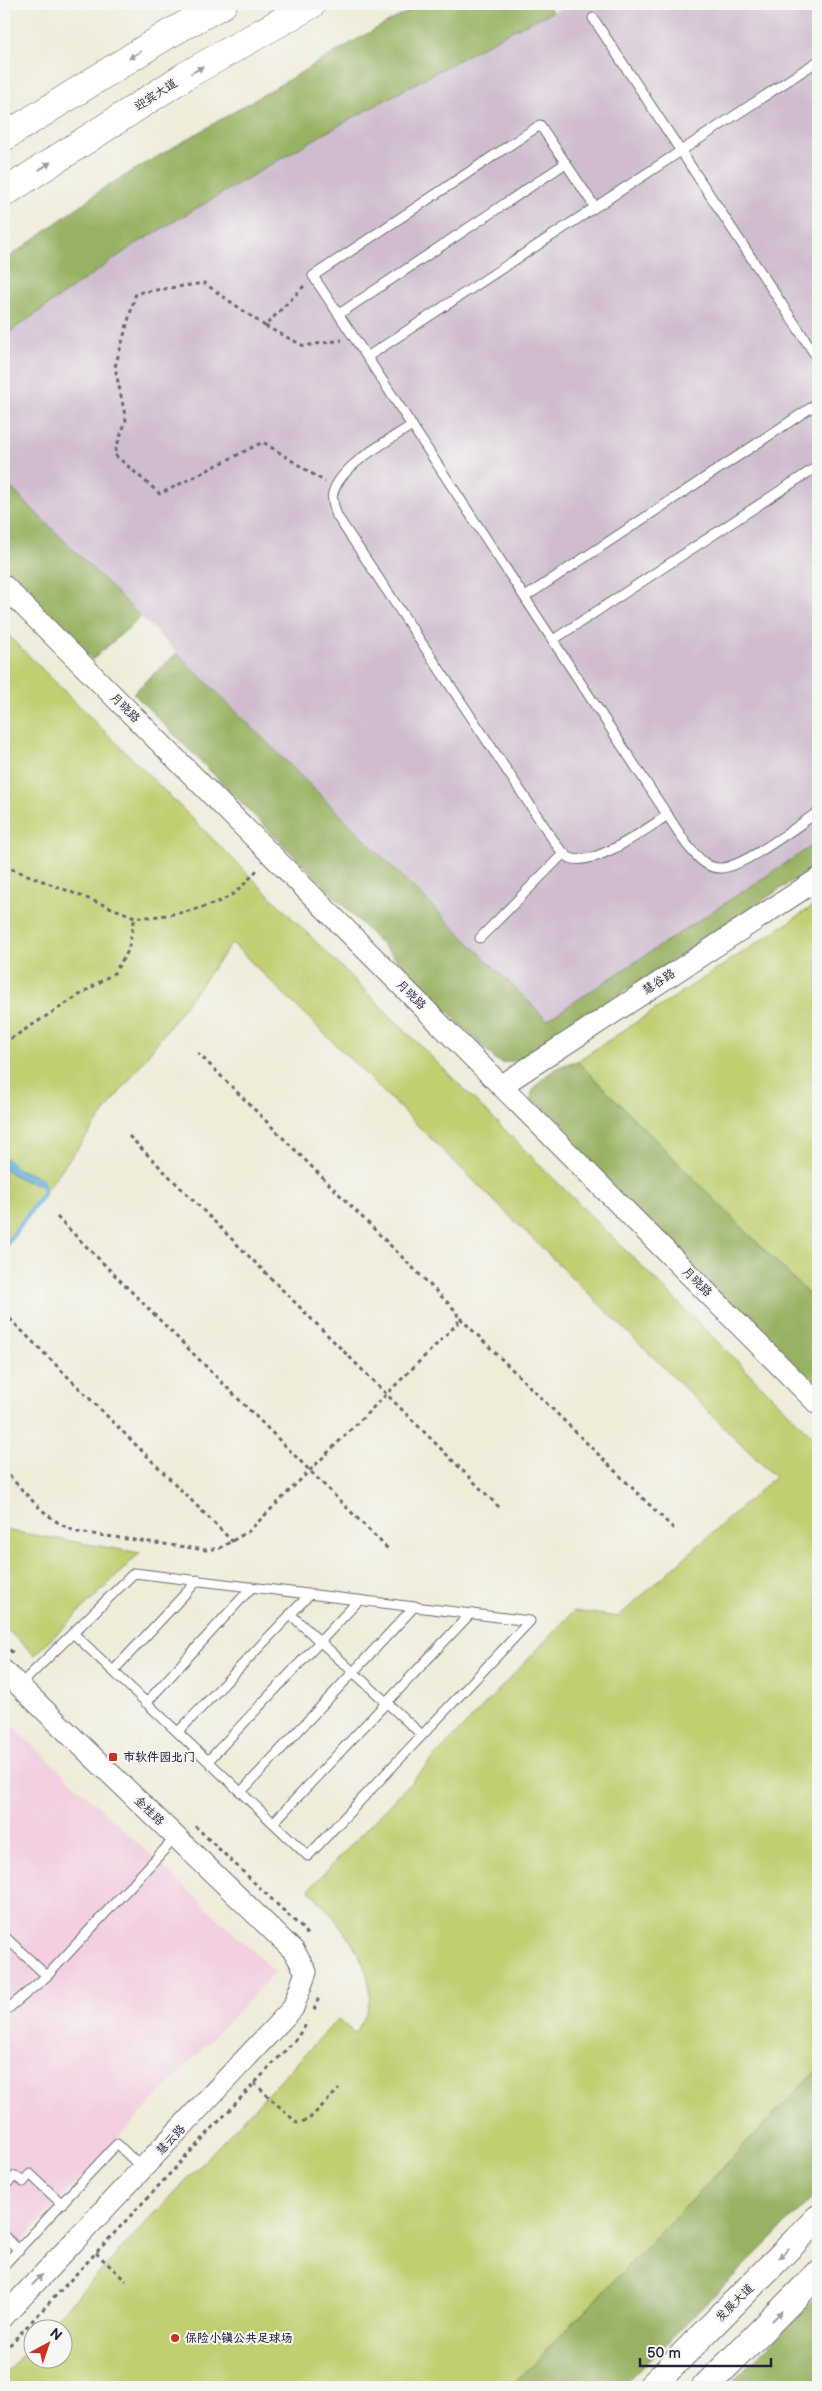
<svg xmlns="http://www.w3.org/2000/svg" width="822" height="2391" font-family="'Balsamiq Sans','LXGW WenKai TC',sans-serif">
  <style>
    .built { fill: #f2cfe1 }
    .industrial { fill: #cfbdcf }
    .green { fill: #c0cf71; stroke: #717856 }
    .forest { fill: #98b263; stroke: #5d6a4f }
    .water { fill: #63addb; stroke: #42688b }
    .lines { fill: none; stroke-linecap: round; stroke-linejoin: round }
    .stream { stroke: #63addb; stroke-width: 5 }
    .service-casing { stroke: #6a6972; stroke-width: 11 }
    .tertiary-casing { stroke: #6a6972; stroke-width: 23 }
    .primary-casing { stroke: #6a6972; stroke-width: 28 }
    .trunk-casing { stroke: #6a6972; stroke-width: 29 }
    .path { stroke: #6a6972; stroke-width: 3; stroke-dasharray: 4 4; stroke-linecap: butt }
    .service { stroke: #fff; stroke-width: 9 }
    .tertiary { stroke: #fff; stroke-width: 21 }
    .primary { stroke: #fff; stroke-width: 26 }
    .trunk { stroke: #fff; stroke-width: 28 }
    .oneway { fill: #9c9ca7 }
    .poi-dot { fill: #c8321e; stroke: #f6f6f2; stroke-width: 2 }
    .labels { text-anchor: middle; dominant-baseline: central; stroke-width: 4; stroke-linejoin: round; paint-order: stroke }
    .street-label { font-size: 12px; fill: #22223b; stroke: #f6f6f2 }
    .poi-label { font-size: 12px; font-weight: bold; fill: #22223b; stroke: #f6f6f2; text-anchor: start }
  </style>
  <rect width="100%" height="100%" fill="#f6f6f2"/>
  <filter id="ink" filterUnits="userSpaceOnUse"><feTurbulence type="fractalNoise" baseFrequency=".02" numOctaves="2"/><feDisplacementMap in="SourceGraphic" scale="10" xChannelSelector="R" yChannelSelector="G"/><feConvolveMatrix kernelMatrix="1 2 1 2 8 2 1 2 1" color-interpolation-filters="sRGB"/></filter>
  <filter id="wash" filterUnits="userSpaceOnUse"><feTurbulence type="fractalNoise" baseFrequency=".0096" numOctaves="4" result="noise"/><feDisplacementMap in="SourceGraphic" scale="20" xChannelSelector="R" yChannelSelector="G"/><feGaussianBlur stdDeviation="1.12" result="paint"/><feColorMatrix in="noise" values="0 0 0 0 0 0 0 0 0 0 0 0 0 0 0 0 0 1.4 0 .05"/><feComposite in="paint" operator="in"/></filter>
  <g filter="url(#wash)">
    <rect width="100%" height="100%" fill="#efecd9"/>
    <!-- built -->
    <path class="built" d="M4,1718L275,1972L4,2259Z"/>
    <!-- industrial -->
    <path class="industrial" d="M570,4H818V842L547,1020L4,481V336L134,245L318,137L511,31Z"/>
    <!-- green -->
    <path class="green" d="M4,631L818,1442V2069L511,2387H4V2375L32,2344V2358H62V2328H47L338,2019L354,2033C397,1984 341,1925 309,1889L574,1611L618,1617L775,1477L232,943L4,1246Z
      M818,903V1304L577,1061Z
      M4,1530L140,1553L35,1655L4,1627Z"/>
    <!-- forest -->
    <path class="forest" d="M422,4H548L552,12L511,31L318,137L134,245L4,336V261L104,188L363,36Z
      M4,481L141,617L92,660L4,571Z
      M177,653L547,1020L818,842V864L522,1059L503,1063L496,1060L133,693Z
      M577,1061L818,1304V1395L532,1108C532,1103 531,1097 532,1093C537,1078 563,1063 577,1061Z
      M818,2069V2192L622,2387H511Z
      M818,2296V2387H727Z"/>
    <!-- water -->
    <path class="water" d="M4,1157L20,1170L42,1178L41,1184C26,1183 16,1178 4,1168Z"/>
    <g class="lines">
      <!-- stream -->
      <path class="stream" d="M4,1247L44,1193L42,1182"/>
    </g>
  </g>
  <g filter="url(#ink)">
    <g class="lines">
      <!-- service casing -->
      <g class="service-casing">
        <path id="service" d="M593,18L818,359
          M818,61L367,357L687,845C696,855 706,869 721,868C744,867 797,826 818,812
          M339,314L566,163
          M367,357L313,276L540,125L595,207
          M412,425C389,441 341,464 333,493C331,499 335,509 337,516L558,847C561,850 566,856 570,858C594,868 647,828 668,815
          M525,597L818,403
          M553,640L818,466
          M480,938L564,853
          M290,1614L422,1735
          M113,1671L198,1580
          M19,1686L134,1573L530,1621L308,1856L73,1633
          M146,1703L252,1587
          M178,1732L310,1594
          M208,1761L359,1600
          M241,1792L415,1606
          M273,1823L471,1613
          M4,1936L47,1976
          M4,2012L47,1976L176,1837
          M4,2186L15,2176L23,2182L30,2174L62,2204
          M4,2236L19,2250
          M4,2265L117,2144L143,2169"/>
      </g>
      <!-- tertiary casing -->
      <g class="tertiary-casing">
        <path id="tertiary" d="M4,586L818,1404
          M501,1086L818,879
          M4,1671L294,1951L306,1972L293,2008L4,2316"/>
      </g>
      <!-- primary casing -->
      <g class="primary-casing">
        <path id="primary" d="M651,2387L818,2218
          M705,2387L818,2274"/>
      </g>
      <!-- trunk casing -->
      <g class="trunk-casing">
        <path id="trunk" d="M4,137L167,35L223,4
          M4,193L185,76L312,4"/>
      </g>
      <!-- path -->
      <path class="path" d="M304,286L265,326L304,346L342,340
        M265,326L204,283L136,293L115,367L126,420L114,454L160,494L263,442L325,482
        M4,866L135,917C161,918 205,910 228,897C240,891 250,877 259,868
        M4,1043L114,973L128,951L135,917
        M129,1136L500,1508
        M57,1217L389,1550
        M4,1313L233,1542
        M460,1318L676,1531
        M4,1470C26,1493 47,1522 78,1532L206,1550L220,1548L249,1531L458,1323L457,1312L198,1053
        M4,1644L14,1654
        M195,1826L303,1929L308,1936
        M314,2010L319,1997
        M254,2083L297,2123L308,2120L339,2089
        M96,2253L126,2281
        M4,2351L295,2040L308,2022"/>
      <!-- service -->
      <use href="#service" class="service"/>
      <!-- tertiary -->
      <use href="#tertiary" class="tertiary"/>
      <!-- primary -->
      <use href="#primary" class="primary"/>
      <!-- trunk -->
      <use href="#trunk" class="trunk"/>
    </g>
    <!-- one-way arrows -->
    <defs><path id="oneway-solid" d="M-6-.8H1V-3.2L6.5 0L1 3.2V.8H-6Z" transform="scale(1.25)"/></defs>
    <g class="oneway">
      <use href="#oneway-solid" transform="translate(135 55) rotate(148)"/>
      <use href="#oneway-solid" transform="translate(197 70) rotate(-30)"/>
      <use href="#oneway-solid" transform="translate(45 166) rotate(-33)"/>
      <use href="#oneway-solid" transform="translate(784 2253) rotate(135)"/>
      <use href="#oneway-solid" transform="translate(37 2280) rotate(-47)"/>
      <use href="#oneway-solid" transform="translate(777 2316) rotate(-45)"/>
    </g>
  </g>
  <!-- markers -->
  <g class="poi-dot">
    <rect x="108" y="1752" width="10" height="10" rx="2.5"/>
    <circle cx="175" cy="2338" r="5"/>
  </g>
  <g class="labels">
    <!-- street labels -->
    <g class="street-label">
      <text transform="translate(156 95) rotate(-33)">迎宾大道</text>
      <text transform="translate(125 708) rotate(45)">月晓路</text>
      <text transform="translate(659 982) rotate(-33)">慧谷路</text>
      <text transform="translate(411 995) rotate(45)">月晓路</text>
      <text transform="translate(697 1282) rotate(45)">月晓路</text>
      <text transform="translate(149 1811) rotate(44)">金桂路</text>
      <text transform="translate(171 2140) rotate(-47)">慧云路</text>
      <text transform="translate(735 2303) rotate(-45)">发展大道</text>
    </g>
    <!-- poi labels -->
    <g class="poi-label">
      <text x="123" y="1757">市软件园北门</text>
      <text x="185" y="2338">保险小镇公共足球场</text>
    </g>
  </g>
  <!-- margin -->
  <rect width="822" height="2391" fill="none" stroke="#f6f6f2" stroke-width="20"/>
  <!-- north arrow -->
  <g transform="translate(48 2344) rotate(40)"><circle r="24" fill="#f6f6f2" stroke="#a1a1a9"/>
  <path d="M0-4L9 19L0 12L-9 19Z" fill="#c8321e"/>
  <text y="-8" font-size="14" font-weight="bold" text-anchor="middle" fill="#22223b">N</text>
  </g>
  <!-- scale -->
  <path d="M640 2358v8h131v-8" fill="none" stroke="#22223b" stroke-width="2.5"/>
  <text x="647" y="2358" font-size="15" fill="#22223b" stroke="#f6f6f2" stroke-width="4" paint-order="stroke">50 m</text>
</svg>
